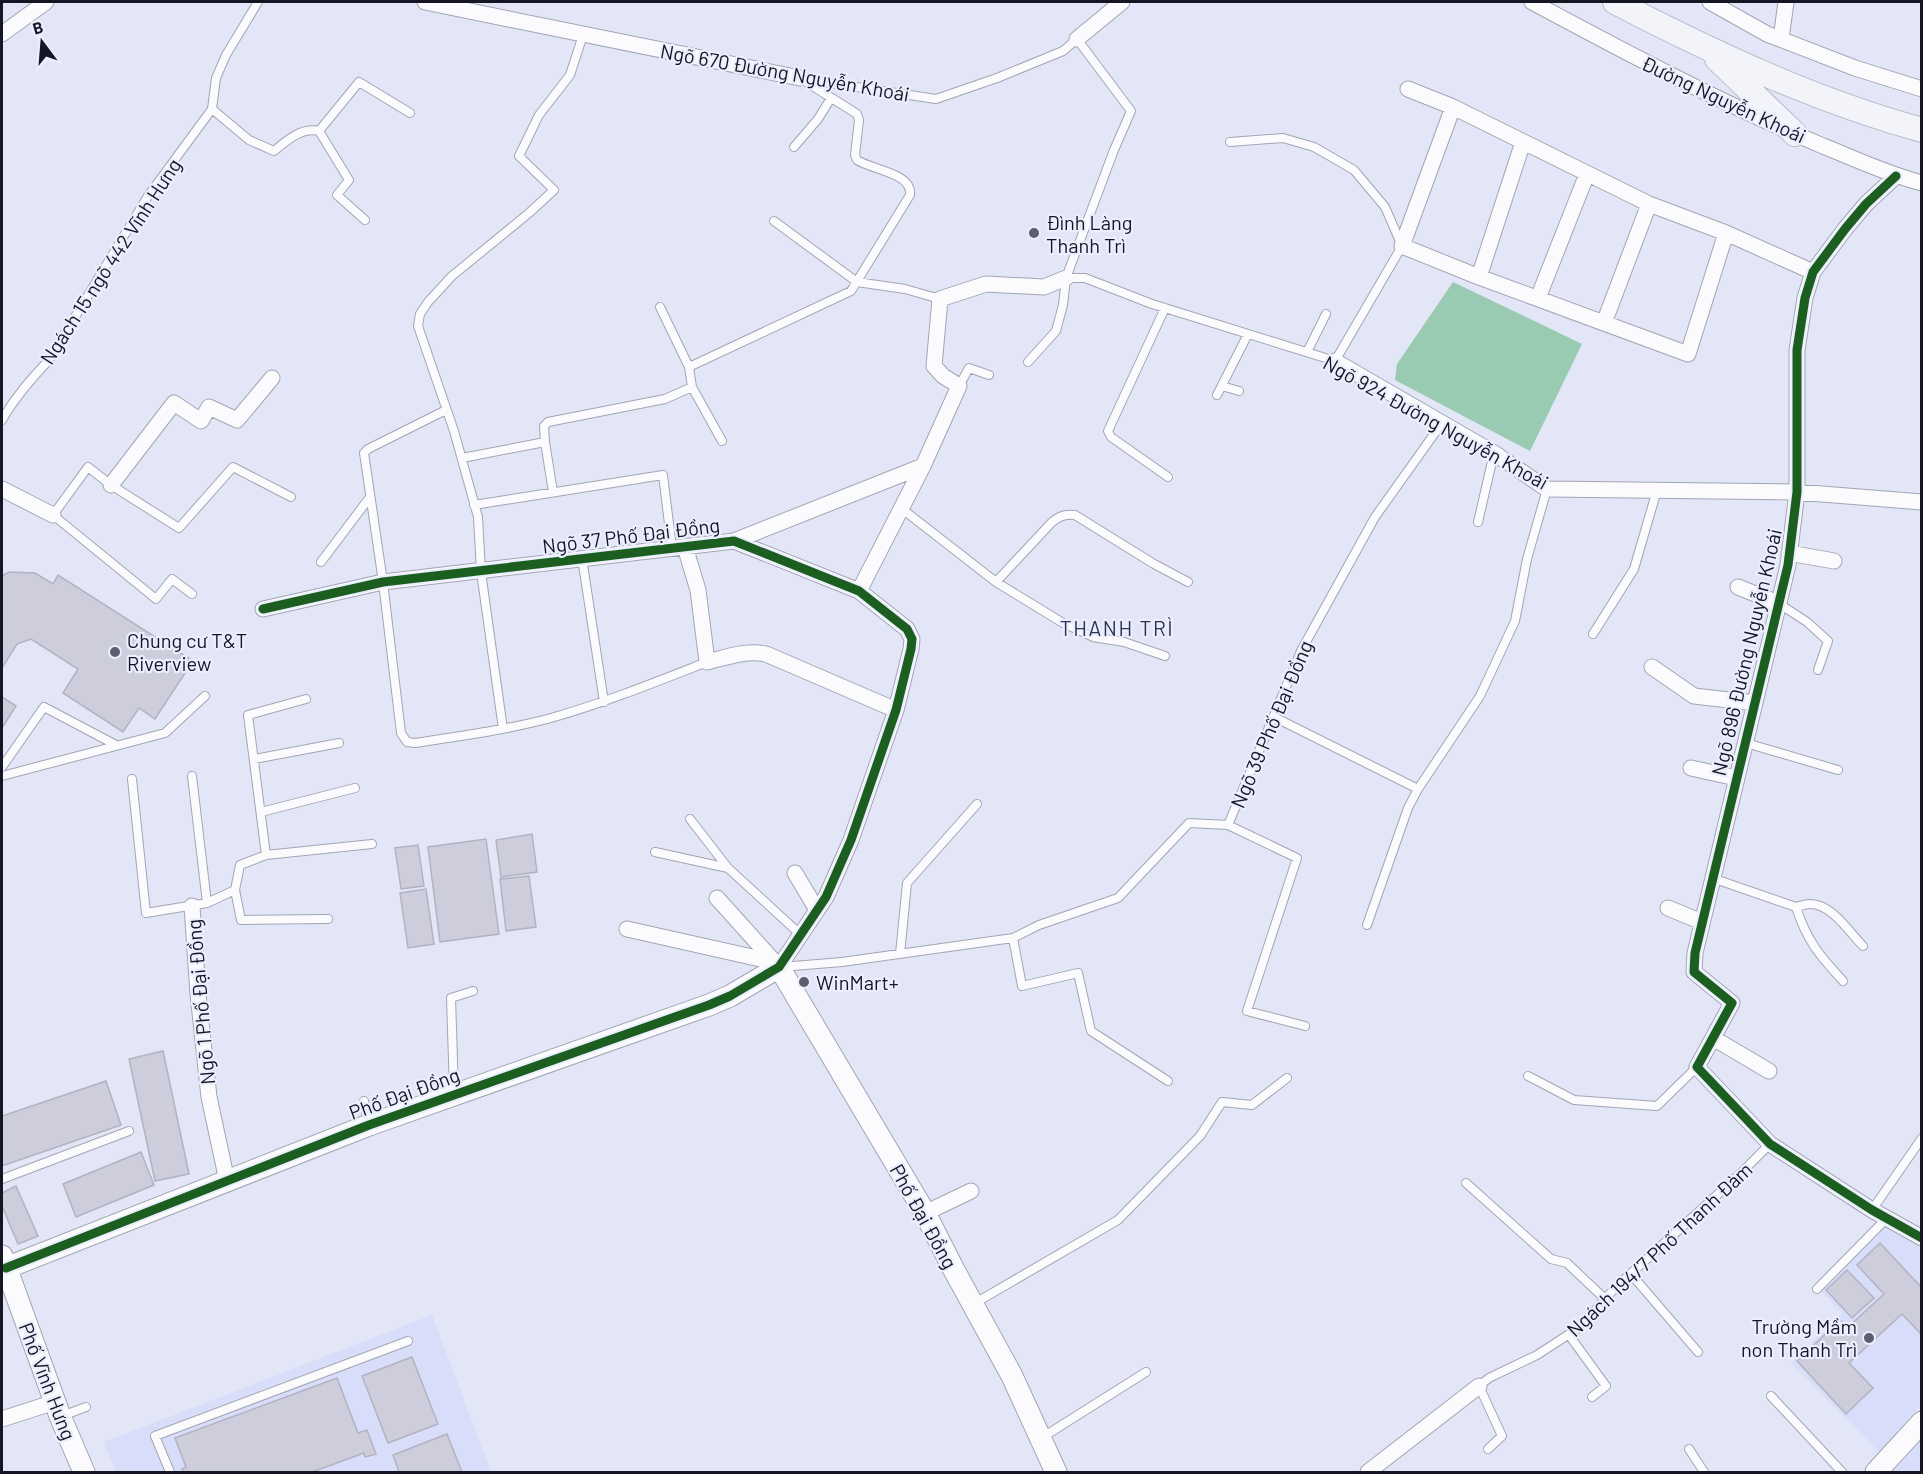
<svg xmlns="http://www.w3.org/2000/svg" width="1923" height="1474" font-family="Barlow,sans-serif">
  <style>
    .built { fill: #d8def9 }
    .water { fill: #99cab2 }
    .building { fill: #cdcddc; stroke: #b3b2c1; stroke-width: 1.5 }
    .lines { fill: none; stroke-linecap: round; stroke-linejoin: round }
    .lane-casing { stroke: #a2a5b3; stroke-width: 10 }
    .street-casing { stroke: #a2a5b3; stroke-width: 17 }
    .secondary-casing { stroke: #a2a5b3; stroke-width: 23 }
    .primary-casing { stroke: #b7b9c8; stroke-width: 26 }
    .lane { stroke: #fbfbfe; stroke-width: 8 }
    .street { stroke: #fbfbfe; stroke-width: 15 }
    .secondary { stroke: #fbfbfe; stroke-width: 21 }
    .primary { stroke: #f2f4f9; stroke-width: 24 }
    .cycleway-casing { stroke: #ebeefd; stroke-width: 13 }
    .cycleway { stroke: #1b5e20; stroke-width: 9 }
    .poi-dot { fill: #5c5f6d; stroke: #ebeefd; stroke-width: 2 }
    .labels { text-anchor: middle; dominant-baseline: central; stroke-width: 4.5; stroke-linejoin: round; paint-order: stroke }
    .street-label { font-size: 20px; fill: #141623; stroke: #ebeefd }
    .poi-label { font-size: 20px; fill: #141623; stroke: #ebeefd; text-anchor: start }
    .neighbourhood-label { font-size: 21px; letter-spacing: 1.5px; fill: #2f3351; stroke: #ebeefd }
  </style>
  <rect width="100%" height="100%" fill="#e2e6f7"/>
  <!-- built -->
  <path class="built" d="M1886,1223L1921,1247V1404L1880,1453L1791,1363L1842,1313L1821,1291Z
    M432,1315L491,1472H116L104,1442Z
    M1921,1440V1472H1891L1901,1463Z"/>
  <!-- water -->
  <path class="water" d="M1453,282L1582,344L1530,451L1395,380L1397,364Z"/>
  <!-- building -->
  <path class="building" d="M9,572L35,573L53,584L58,575L193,661L155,719L139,708L123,732L63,693L78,669L31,639L17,644L2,668V576Z
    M2,697L16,706L2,728Z
    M532,834L537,872L501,877L496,840Z
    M486,839L499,934L440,942L428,847Z
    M418,845L424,886L401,889L395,848Z
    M529,876L536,927L506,931L500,879Z
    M426,889L434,944L408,948L400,893Z
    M163,1051L189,1174L155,1181L129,1059Z
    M106,1081L121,1125L2,1166V1116Z
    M141,1152L154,1185L76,1217L63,1184Z
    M16,1186L38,1236L18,1244L2,1206V1193Z
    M1880,1243L1922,1288V1335L1902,1314L1849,1363L1873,1388L1846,1414L1797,1361L1840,1320L1848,1327L1884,1294L1857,1265Z
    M1847,1270L1874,1298L1852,1318L1826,1290Z
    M412,1357L438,1424L388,1443L362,1376Z
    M337,1378L358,1433L367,1430L376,1454L365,1457L364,1453L312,1472H183L182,1469L186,1467L175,1438Z
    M447,1434L462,1472H399L393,1455Z"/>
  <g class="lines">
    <!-- lane casing -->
    <g class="lane-casing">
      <path id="lane" d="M804,79L936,99L997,78L1063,51L1077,39L1131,111L1114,150L1066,278L1063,305L1056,331L1028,362
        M212,109L249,140L274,151C287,140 302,127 319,131L349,180L337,195L365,220
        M319,131L359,82L410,113
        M794,147L818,119L831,98
        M774,221L857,282L905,289L940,299
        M1066,278H1085L1152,304L1335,361L1402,246L1385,207L1354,170L1314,147L1283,138L1230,142
        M660,307L689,367
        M1165,308L1108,431L1111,437L1168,477
        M1307,352L1326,314
        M959,386L969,368L989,375
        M1222,386L1239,391
        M692,387L722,441
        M1217,395L1248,334
        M446,410L368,449L364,453L383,582L401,733L407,742L415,743C460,736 506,730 551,718C604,703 656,682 707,662
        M2,420C15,397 31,379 49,360L148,196L212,109L216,78L226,55L258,2
        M545,442L553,492
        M462,458L545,442L544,426L548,422L665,399L692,387L689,367L851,291L910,195C913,173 872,170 857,160L855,155L859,120L857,114L800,78
        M474,505L663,475L672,548
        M901,508L996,582L1063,623L1093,637L1124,642L1165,656
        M1478,522L1494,453
        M582,558L604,702
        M321,562L370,497
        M996,582L1052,522C1060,516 1065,514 1075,515L1154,564L1188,582
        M192,594L172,579L156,599L53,515L88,467L111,485L179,528L233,467L291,497
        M1778,603L1807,622L1828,641L1818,670
        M1593,634L1634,569L1657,490
        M1274,717L1418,789
        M503,729L481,572L478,517L454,431L418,326L420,314L428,302L452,276L529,213L554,190L519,156L539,115L570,75L583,35
        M1746,743L1838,770
        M254,759L339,743
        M2,767L44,707L116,745
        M2,776L165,733L205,696
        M192,776L207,903
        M132,779L146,913L207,903L235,890L240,865L266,855L372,844
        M261,812L355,788
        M690,819L728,868L801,935
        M1228,825L1301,651L1375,517L1442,423
        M655,852L728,868
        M266,855L248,715L306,699
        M1712,878L1796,907C1807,941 1819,955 1843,981
        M235,890L241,920L328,919
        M1796,907C1800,906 1806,904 1810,904C1832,904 1849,932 1863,946
        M1367,925L1408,808L1418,789L1480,696L1515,621L1527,559L1547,489
        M1013,938L1022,986L1078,973L1091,1031L1168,1081
        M900,954L907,883L977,804
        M781,967L842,962L1013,938L1039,925L1118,898L1189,823L1228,825L1297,858L1247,1011L1305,1026
        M1528,1076L1574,1100L1657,1106L1697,1067
        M454,1092L451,998L473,991
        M364,1101L368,1123
        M2,1179L129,1131
        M1466,1183L1551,1259L1567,1263L1605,1299
        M1872,1210L1922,1138
        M1631,1274L1698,1352
        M1817,1289L1886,1219
        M975,1303L1118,1220L1200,1136L1222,1102L1252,1105L1287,1078
        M1569,1335L1606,1386L1592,1397
        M1771,1396L1842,1472
        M62,1416L86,1407
        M1043,1437L1146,1372
        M1488,1449L1502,1436L1479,1386L1489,1378L1537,1355L1580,1327L1615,1288L1740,1174L1770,1144
        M1689,1449L1704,1472
        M170,1472L155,1436L408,1341"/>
    </g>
    <!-- street casing -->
    <g class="street-casing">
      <path id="street" d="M425,2L800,78
        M1532,2C1627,53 1723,104 1823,146C1856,159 1887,174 1922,183
        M1710,2L1767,34L1855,68L1922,89
        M2,34L46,2
        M1077,39L1122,2
        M1781,39L1786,2
        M1408,89L1453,107L1649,204L1726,233L1813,272
        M1453,107L1402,246L1479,277L1688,354L1726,233
        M1896,176L1866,204L1845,229L1813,272L1805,298L1797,350V492L1788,565L1695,953L1694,972L1732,1003L1697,1067L1770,1144L1872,1210L1922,1238
        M1479,277L1523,142
        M1538,298L1587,174
        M1604,323L1649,204
        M1335,361L1494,453L1547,489L1797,492L1922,502
        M111,485L174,403L201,421L209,407L237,420L272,378
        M2,489L53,515
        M734,541L923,466
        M685,547L698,590L707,662C727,657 746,650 766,654L896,710
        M1789,553L1834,561
        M1738,587L1778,603
        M859,591L923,466L959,386L943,376L934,366L940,299L986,284L1044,287L1066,278
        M263,609L383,582L734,541L859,591L907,629L912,639L911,649L896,710L851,840L826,897L779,967L717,898
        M1652,667L1694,696L1755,703
        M1691,768L1736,778
        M795,873L817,910
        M192,906L198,994L209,1097L227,1181
        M1668,908L1702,922
        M627,929L774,962
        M1713,1038L1769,1071
        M925,1213L971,1191
        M2,1419L55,1402
        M1368,1472L1479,1386"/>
    </g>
    <!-- secondary casing -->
    <g class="secondary-casing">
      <path id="secondary" d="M2,1256L60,1416L84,1472
        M6,1268L369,1125L709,1005L730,996L779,967L925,1213L954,1270L1012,1376L1056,1472
        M1876,1472L1922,1422"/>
    </g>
    <!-- primary casing -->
    <g class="primary-casing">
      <path id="primary" d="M1615,2C1714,53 1813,100 1922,130
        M1717,59L1795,134"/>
    </g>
    <!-- lane -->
    <use href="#lane" class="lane"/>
    <!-- street -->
    <use href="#street" class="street"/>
    <!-- secondary -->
    <use href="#secondary" class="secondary"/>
    <!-- primary -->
    <use href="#primary" class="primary"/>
    <!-- cycleway casing -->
    <g class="cycleway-casing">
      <path id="cycleway" d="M1896,176L1866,204L1845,229L1813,272L1805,298L1797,350V492L1788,565L1695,953L1694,972L1732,1003L1697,1067L1770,1144L1872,1210L1922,1238
        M6,1268L369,1125L709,1005L730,996L779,967L826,897L851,840L896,710L911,649L912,639L907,629L859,591L734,541L383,582L263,609"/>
    </g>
    <!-- cycleway -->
    <use href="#cycleway" class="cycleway"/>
  </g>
  <!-- markers -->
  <g class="poi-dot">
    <circle cx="1034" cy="233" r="6"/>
    <circle cx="115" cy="652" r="6"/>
    <circle cx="804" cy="982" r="6"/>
    <circle cx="1869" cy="1338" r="6"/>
  </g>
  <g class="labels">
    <!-- street labels -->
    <g class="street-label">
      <text transform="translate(785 72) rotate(10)">Ngõ 670 Đường Nguyễn Khoái</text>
      <text transform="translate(1724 99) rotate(25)">Đường Nguyễn Khoái</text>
      <text transform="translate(110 261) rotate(-57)">Ngách 15 ngõ 442 Vĩnh Hưng</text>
      <text transform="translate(1436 422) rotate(29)">Ngõ 924 Đường Nguyễn Khoái</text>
      <text transform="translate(631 535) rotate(-7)">Ngõ 37 Phố Đại Đồng</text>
      <text transform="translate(1746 652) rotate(-77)">Ngõ 896 Đường Nguyễn Khoái</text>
      <text transform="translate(1271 724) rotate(-67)">Ngõ 39 Phố Đại Đồng</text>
      <text transform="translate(200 1002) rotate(-95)">Ngõ 1 Phố Đại Đồng</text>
      <text transform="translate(404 1093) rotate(-20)">Phố Đại Đồng</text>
      <text transform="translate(924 1216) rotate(61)">Phố Đại Đồng</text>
      <text transform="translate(1659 1249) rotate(-43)">Ngách 194/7 Phố Thanh Đàm</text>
      <text transform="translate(48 1381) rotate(69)">Phố Vĩnh Hưng</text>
    </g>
    <!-- poi labels -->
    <g class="poi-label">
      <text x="1046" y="222">Đình Làng<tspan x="1046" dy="23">Thanh Trì</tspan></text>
      <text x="127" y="640">Chung cư T&amp;T<tspan x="127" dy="23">Riverview</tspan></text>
      <text x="816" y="982">WinMart+</text>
      <text x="1857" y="1326" text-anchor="end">Trường Mầm<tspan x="1857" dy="23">non Thanh Trì</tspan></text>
    </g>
    <!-- neighbourhood labels -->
    <g class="neighbourhood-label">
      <text x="1117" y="627">THANH TRÌ</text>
    </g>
  </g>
  <!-- border -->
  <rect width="1923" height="1474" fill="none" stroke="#141623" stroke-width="6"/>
  <!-- north arrow -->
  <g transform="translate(42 42) rotate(344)" stroke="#ebeefd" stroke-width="4.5" paint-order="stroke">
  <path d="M0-4.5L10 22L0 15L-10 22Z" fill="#141623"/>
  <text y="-9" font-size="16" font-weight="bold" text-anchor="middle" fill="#141623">B</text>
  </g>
</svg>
